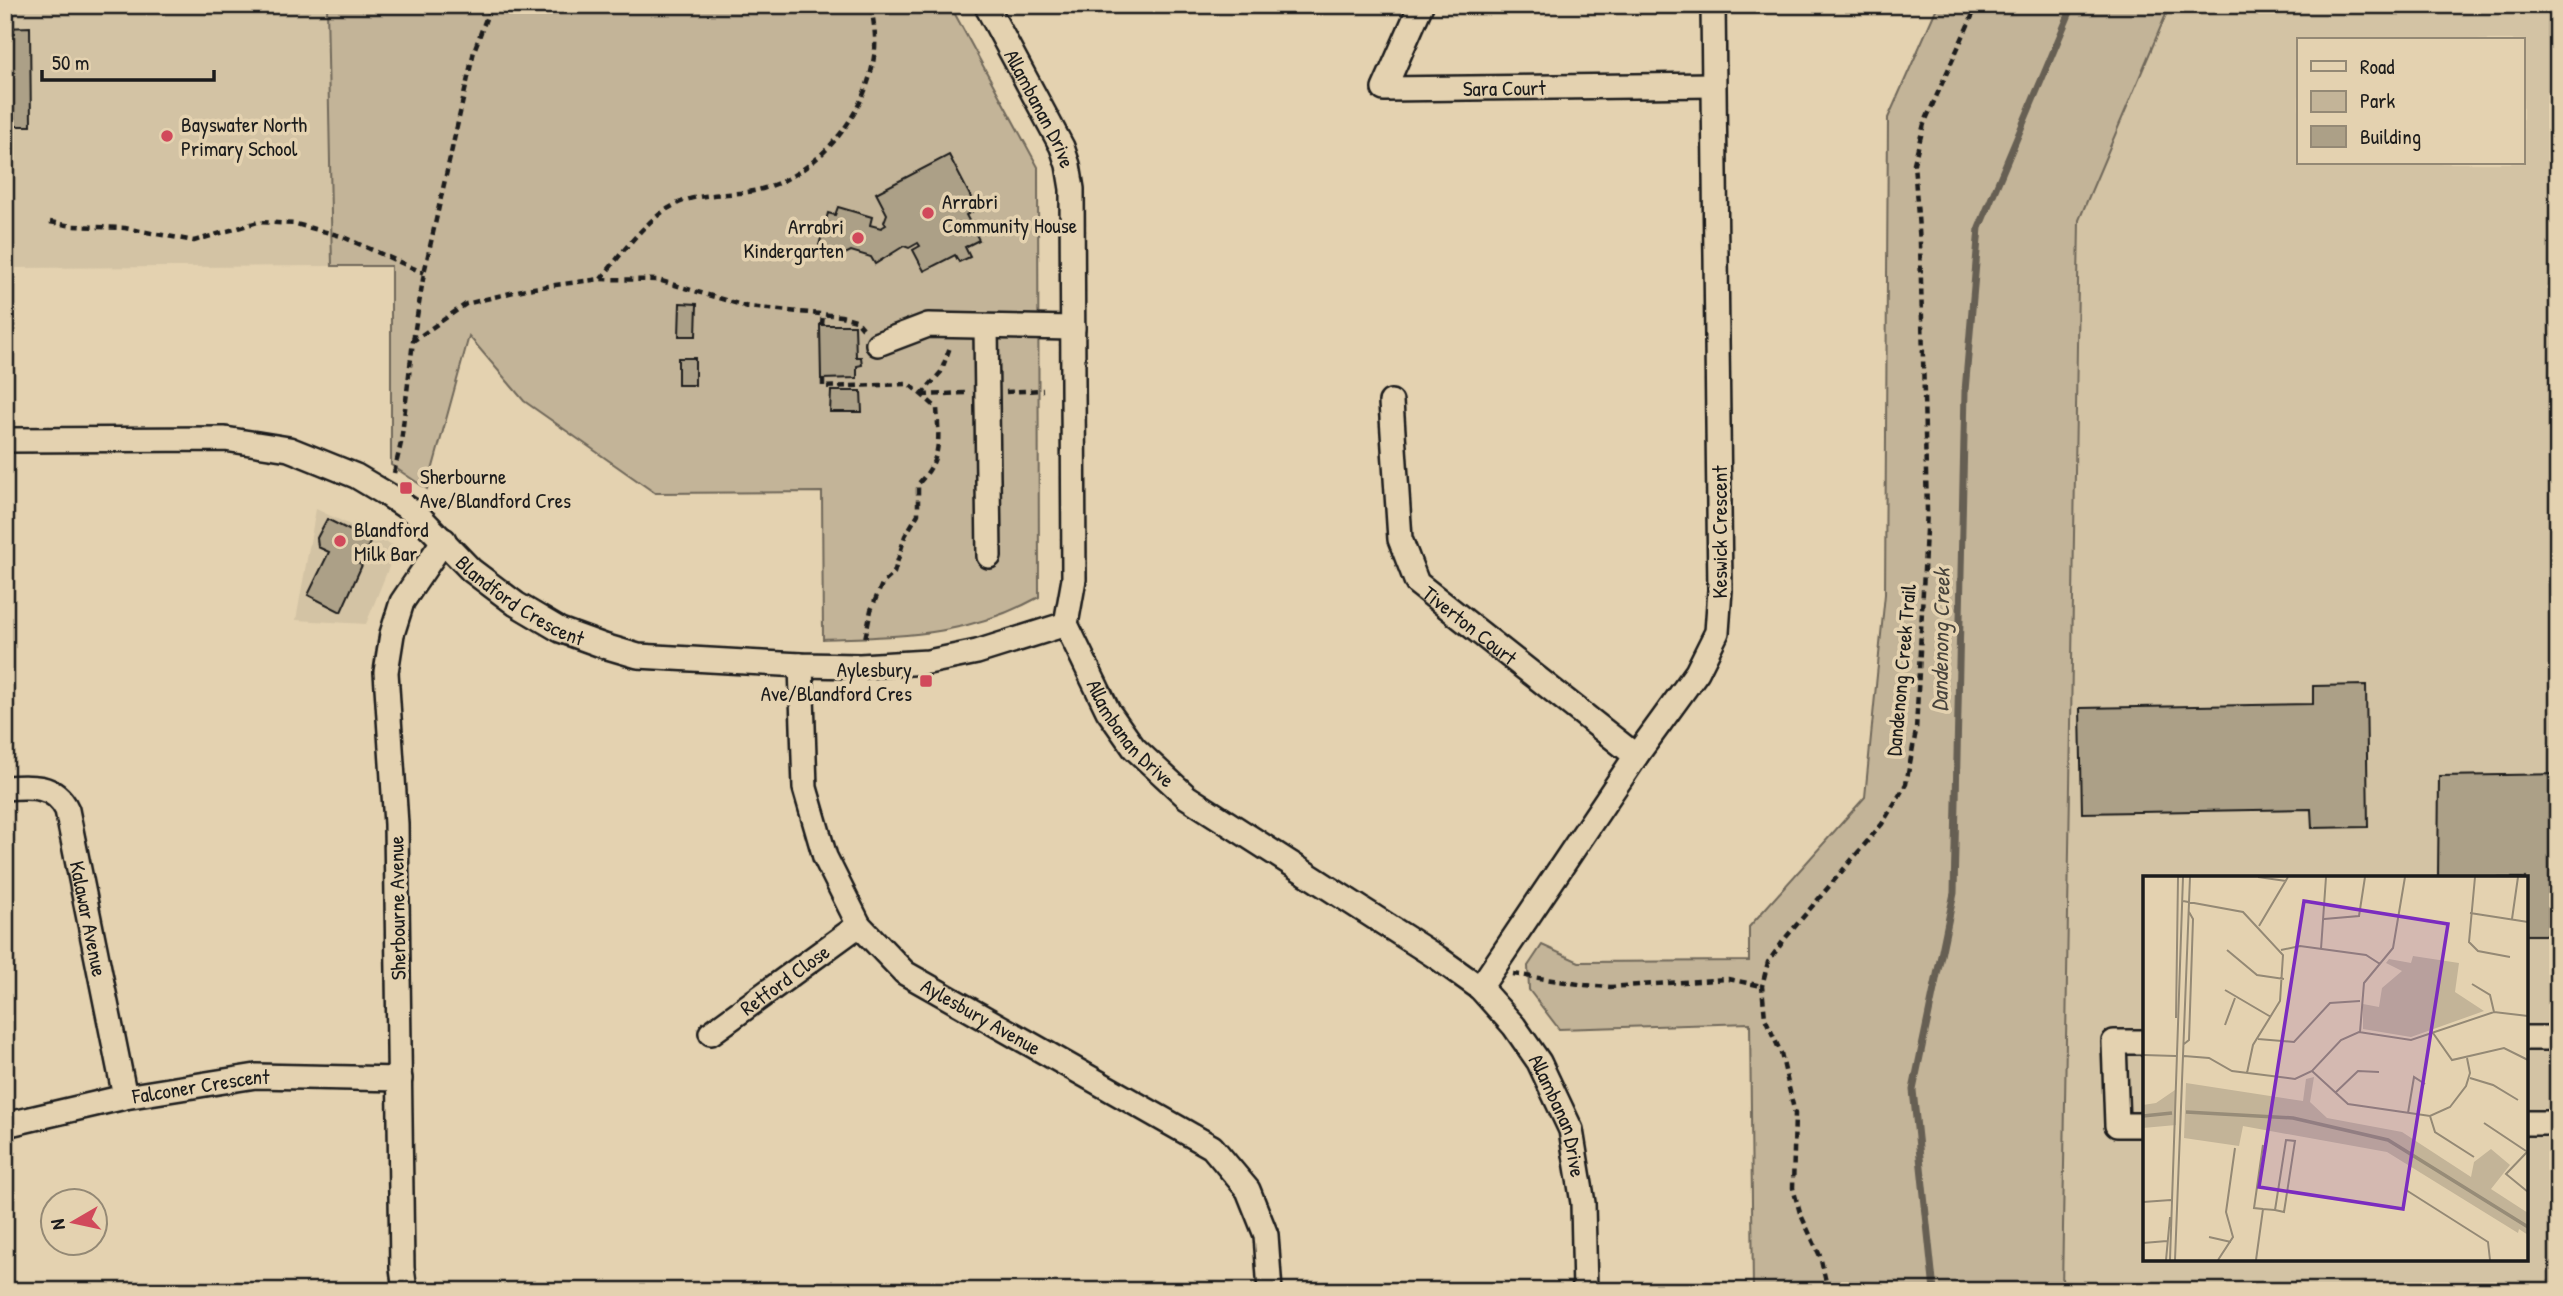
<svg xmlns="http://www.w3.org/2000/svg" width="2563" height="1296" font-family="'Patrick Hand',sans-serif">
  <style>
    .built { fill: #d3c3a4; fill-rule: evenodd }
    .green { fill: #c3b498; stroke: #70685a; stroke-width: 2 }
    .lines { fill: none; stroke-linecap: round; stroke-linejoin: round }
    .stream { stroke: #665f53; stroke-width: 7 }
    .building { fill: #aca087; stroke: #1c1c1c; stroke-width: 2 }
    .minor-casing { stroke: #1c1c1c; stroke-width: 28 }
    .path { stroke: #1c1c1c; stroke-width: 4.5; stroke-dasharray: 7 5; stroke-linecap: butt }
    .minor { stroke: #e4d2b0; stroke-width: 23 }
    .poi-dot { fill: #d1495b; stroke: #e4d2b0; stroke-width: 2.5 }
    .labels { text-anchor: middle; dominant-baseline: central; stroke-width: 7; stroke-linejoin: round; paint-order: stroke }
    .street-label { font-size: 21px; fill: #1c1c1c; stroke: #e4d2b0 }
    .poi-label { font-size: 21px; fill: #1c1c1c; stroke: #e4d2b0; text-anchor: start }
    .water-label { font-size: 23px; font-style: italic; fill: #47433c; stroke: #e4d2b0 }
    .inset-river { fill: none; stroke: #978c78; stroke-width: 3.5 }
    .inset-road { fill: none; stroke: #948975; stroke-width: 2 }
    .view { fill: #7b2cbf; fill-opacity: 0.15; stroke: #7b2cbf; stroke-width: 3.5 }
    .inset-edge { fill: none; stroke: #1c1c1c; stroke-width: 3.5 }
  </style>
  <rect width="100%" height="100%" fill="#e4d2b0"/>
  <filter id="ink" filterUnits="userSpaceOnUse"><feTurbulence type="fractalNoise" baseFrequency=".0143" numOctaves="2"/><feDisplacementMap in="SourceGraphic" scale="14" xChannelSelector="R" yChannelSelector="G"/><feConvolveMatrix kernelMatrix="1 2 1 2 8 2 1 2 1" color-interpolation-filters="sRGB"/></filter>
  <g filter="url(#ink)">
    <!-- built -->
    <path class="built" d="M5,5H327L332,266L5,268Z
      M2170,5H2558V1291H2062L2079,220ZM2299,40H2523V163H2299ZM2145,878H2526V1259H2145Z
      M316,509L397,547L366,624L296,620Z"/>
    <!-- green -->
    <path class="green" d="M327,5H950L1038,167L1039,597C966,637 903,636 823,639L822,492L655,493L524,401L469,336L427,489L391,465V266H332Z
      M1938,5H2170L2079,220L2062,1291H1753L1750,1023L1559,1029L1529,990L1528,966L1542,945L1579,962L1749,961V927L1865,797L1885,594L1888,118Z"/>
    <g class="lines">
      <!-- stream -->
      <path class="stream" d="M1934,1291L1913,1090L1954,893L1965,391L1979,228L2073,5"/>
    </g>
    <!-- building -->
    <path class="building" d="M30,27L31,126H5V28Z
      M949,155L977,209L966,215L979,240L965,247L970,257L959,262L955,255L924,271L913,250L920,246L918,243L909,248L904,246L875,264L871,257L851,251L841,256L818,249L828,213L835,215L838,207L872,217L870,225L881,228L886,225L884,222L887,214L876,193Z
      M680,303L697,304L696,336H679Z
      M820,325H855L856,357H861L862,365L857,366V378L821,379Z
      M678,358H695V385H678Z
      M831,391H861L862,412H830Z
      M327,519L371,541L359,563L362,565L341,612L308,595L329,552L318,547L317,538Z
      M2366,685L2368,827L2312,828L2311,809L2082,813L2080,708L2313,704V686Z
      M2558,774V935H2526V878H2438L2439,776Z"/>
    <g class="lines">
      <!-- minor casing -->
      <g class="minor-casing">
        <g id="minor">
          <path id="s1" d="M986,5L1062,147L1068,165L1072,189L1074,579L1066,624L1108,711L1134,748L1187,797L1438,958L1480,988L1514,1026L1539,1062L1571,1130L1583,1203L1585,1291"/>
          <path id="s2" d="M1421,5L1384,89L1713,85"/>
          <path d="M986,327L989,556"/>
          <path d="M878,344L928,325L1073,328"/>
          <path id="s3" d="M1391,402L1400,539L1417,583L1636,756"/>
          <path id="s4" d="M5,440L225,439L289,449L356,476L388,495L418,515L471,570L516,604L560,630L604,646L638,656L801,665L860,666L928,662L977,652L1066,624"/>
          <path id="s5" d="M801,665L805,788L825,857L859,925L905,973L1212,1147L1248,1190L1266,1235L1270,1291"/>
          <path id="s6" d="M5,788C30,786 55,784 67,810L125,1097"/>
          <path d="M1480,988L1636,756L1697,672L1717,632L1720,590L1713,5"/>
          <path id="s7" d="M711,1033L859,925"/>
          <path d="M2526,1038H2558"/>
          <path d="M2145,1042H2114L2117,1125H2145"/>
          <path d="M2526,1123H2558"/>
          <path id="s8" d="M5,1125L125,1097L256,1076L400,1079"/>
          <path d="M405,1291L402,1268L396,824L386,672L392,634L402,602L444,540"/>
        </g>
      </g>
      <!-- path -->
      <path class="path" d="M50,222L72,226L125,228L194,241L258,222L296,224L341,236L424,273
        M601,279C623,252 648,215 681,202C707,191 739,197 765,188C824,169 870,109 875,48C876,34 873,19 871,5
        M822,325L823,314
        M413,341L424,273L474,51L491,5
        M823,379V387L909,384L937,408C939,441 942,459 918,484V514L905,536L894,573L882,584L871,610L865,639
        M1006,392L1043,390
        M921,395L941,372L950,347
        M922,395L966,393
        M394,473L401,443L413,341L466,304L526,289L600,279L658,280L748,307L841,316L856,320L863,328
        M1513,974L1585,985L1610,987L1728,979L1762,986
        M1823,1291L1826,1282L1820,1256L1800,1213L1793,1188L1795,1114L1781,1053L1765,1018L1762,986L1768,962L1787,936L1882,824L1906,784L1916,731L1927,510L1920,243L1914,163L1924,124L1977,5"/>
      <!-- minor -->
      <use href="#minor" class="minor"/>
    </g>
  </g>
  <!-- markers -->
  <g class="poi-dot">
    <circle cx="167" cy="136" r="7"/>
    <circle cx="928" cy="213" r="7"/>
    <circle cx="858" cy="238" r="7"/>
    <rect x="399" y="481" width="14" height="14" rx="3.5"/>
    <circle cx="340" cy="541" r="7"/>
    <rect x="919" y="674" width="14" height="14" rx="3.5"/>
  </g>
  <g class="labels">
    <!-- street labels -->
    <g class="street-label">
      <text stroke="none"><textPath href="#s2" startOffset="212">Sara Court</textPath></text>
      <text stroke="none"><textPath href="#s1" startOffset="117">Allambanan Drive</textPath></text>
      <text transform="translate(1719 532) rotate(-90)">Keswick Crescent</text>
      <text stroke="none"><textPath href="#s4" startOffset="565">Blandford Crescent</textPath></text>
      <text stroke="none"><textPath href="#s3" startOffset="252">Tiverton Court</textPath></text>
      <text transform="translate(1901 670) rotate(-85)">Dandenong Creek Trail</text>
      <text stroke="none"><textPath href="#s1" startOffset="768">Allambanan Drive</textPath></text>
      <text transform="translate(397 908) rotate(-91)">Sherbourne Avenue</text>
      <text stroke="none"><textPath href="#s6" startOffset="182">Kalawar Avenue</textPath></text>
      <text stroke="none"><textPath href="#s7" startOffset="91">Retford Close</textPath></text>
      <text stroke="none"><textPath href="#s5" startOffset="425">Aylesbury Avenue</textPath></text>
      <text stroke="none"><textPath href="#s8" startOffset="200">Falconer Crescent</textPath></text>
      <text stroke="none"><textPath href="#s1" startOffset="1356">Allambanan Drive</textPath></text>
    </g>
    <!-- poi labels -->
    <g class="poi-label">
      <text x="181" y="124">Bayswater North<tspan x="181" dy="24">Primary School</tspan></text>
      <text x="942" y="201">Arrabri<tspan x="942" dy="24">Community House</tspan></text>
      <text x="844" y="226" text-anchor="end">Arrabri<tspan x="844" dy="24">Kindergarten</tspan></text>
      <text x="420" y="476">Sherbourne<tspan x="420" dy="24">Ave/Blandford Cres</tspan></text>
      <text x="354" y="529">Blandford<tspan x="354" dy="24">Milk Bar</tspan></text>
      <text x="912" y="669" text-anchor="end">Aylesbury<tspan x="912" dy="24">Ave/Blandford Cres</tspan></text>
    </g>
    <!-- water labels -->
    <g class="water-label">
      <text transform="translate(1940 640) rotate(-89)">Dandenong Creek</text>
    </g>
  </g>
  <!-- overview -->
  <g transform="translate(2143 876)">
    <rect width="385" height="385" fill="#e4d2b0"/>
    <path d="M270,80L316,87L312,116L341,135L268,161L220,153V128L236,131L239,112L259,95L243,87L246,83L268,87ZM171,201L167,226L184,242L259,256L328,301L331,286L348,273L367,289L348,313L385,337V359L376,353L375,357L244,276L100,250L96,270L41,262L43,207L160,225L163,203ZM32,214L33,249L0,252V229L13,227Z" fill="#c3b498"/>
    <path class="inset-river" d="M43,236L150,242L245,264L385,351M0,240L29,237"/>
    <path class="inset-road" d="M115,1L143,5M332,1L326,66L335,75L367,81M40,25L100,36L140,79L137,125L110,169L104,197M327,37L385,46M181,43L216,40L222,1M369,43L375,1M116,50L145,1M178,73L183,1M84,74L114,99L141,103M138,74L157,70L223,79L237,88M329,108L347,119L351,136M82,114L128,141M33,142L35,1M82,149L92,122M217,156L221,107L250,72L262,1M290,157L309,184L361,172L385,184M115,163L151,166L187,127L217,125M41,168L46,164L50,43L46,36M0,179L33,180M41,180L66,182L89,195L152,203L169,195L198,164L216,156L268,164L351,136L385,140M169,195L205,228L287,240L307,231L323,210L327,197L324,182M327,202L350,209L375,224M192,217L215,195L236,196M265,237L271,201L282,208M287,240L292,256L331,281M341,247L383,275M385,275L363,298L385,316M263,314L345,366L347,384M0,326L28,324M120,333L111,332L120,269M66,361L88,366M0,367L24,365M23,384L27,341M27,384L40,1M32,384L47,1M75,384L90,361L83,336L92,272M113,384L120,333L132,334L141,336L152,265L143,264L132,334"/>
    <path class="view" d="M161,25L305,48L260,333L116,311Z"/>
    <rect width="385" height="385" class="inset-edge"/>
  </g>
  <!-- margin -->
  <rect width="2563" height="1296" fill="none" stroke="#e4d2b0" stroke-width="28"/>
  <rect x="14" y="14" width="2535" height="1268" fill="none" stroke="#1c1c1c" stroke-width="2.5" filter="url(#ink)"/>
  <!-- legend -->
  <rect x="2297" y="38" width="228" height="126" fill="#e4d2b0" stroke="#948975" stroke-width="2"/>
  <rect x="2311" y="61" width="35" height="10" fill="#e4d2b0" stroke="#948975" stroke-width="2"/>
  <text x="2360" y="74" font-size="21" fill="#1c1c1c">Road</text>
  <rect x="2311" y="91" width="35" height="21" fill="#c3b498" stroke="#948975" stroke-width="2"/>
  <text x="2360" y="108" font-size="21" fill="#1c1c1c">Park</text>
  <rect x="2311" y="126" width="35" height="21" fill="#aca087" stroke="#948975" stroke-width="2"/>
  <text x="2360" y="144" font-size="21" fill="#1c1c1c">Building</text>
  <!-- north arrow -->
  <g transform="translate(74 1222) rotate(261)"><circle r="33" fill="#e4d2b0" stroke="#948975" stroke-width="2"/>
  <path d="M0-5L12 26L0 18L-12 26Z" fill="#d1495b"/>
  <text y="-10" font-size="19" font-weight="bold" text-anchor="middle" fill="#1c1c1c">N</text>
  </g>
  <!-- scale -->
  <path d="M42 70v10h172v-10" fill="none" stroke="#1c1c1c" stroke-width="3.5"/>
  <text x="52" y="70" font-size="21" fill="#1c1c1c" stroke="#e4d2b0" stroke-width="5" paint-order="stroke">50 m</text>
</svg>
